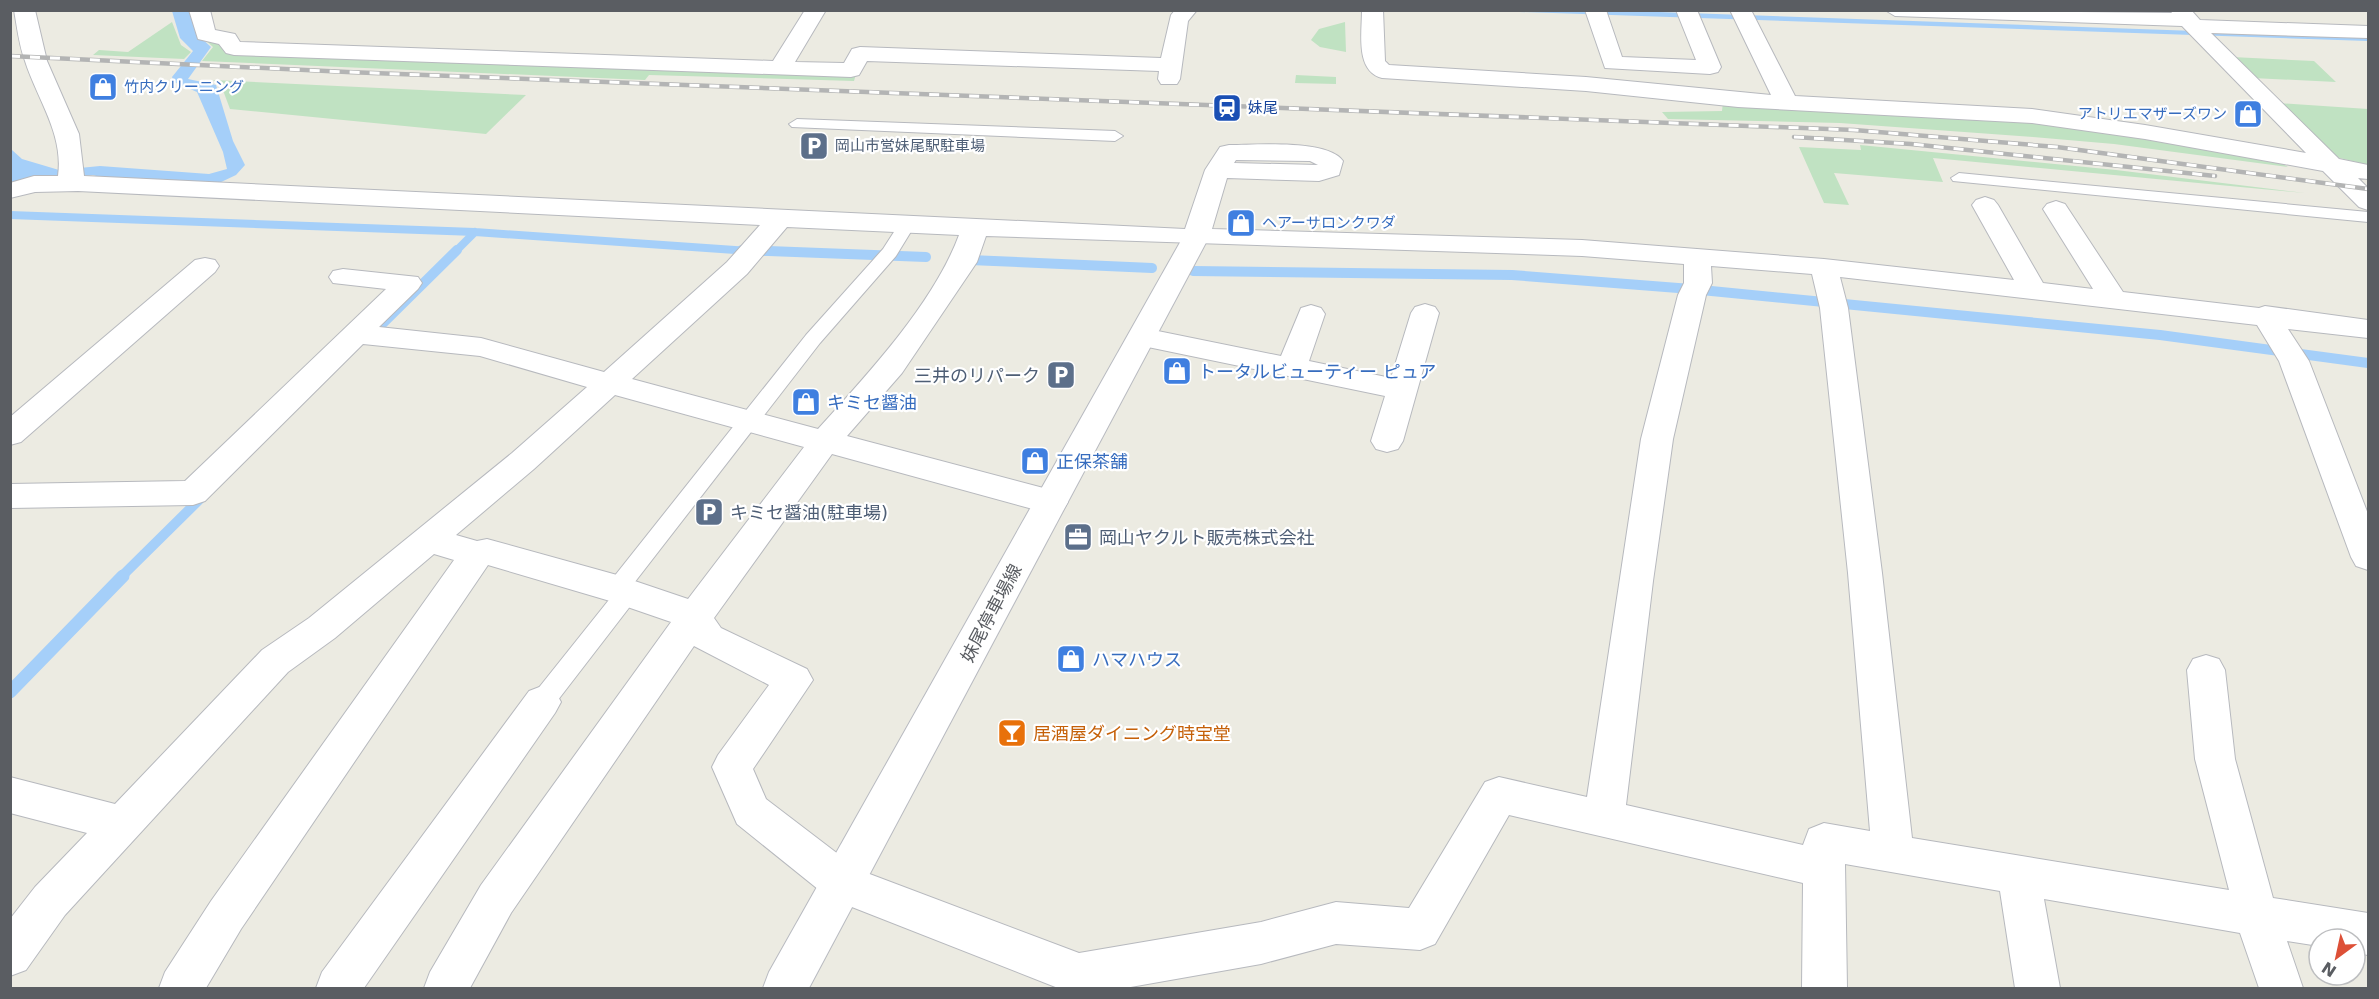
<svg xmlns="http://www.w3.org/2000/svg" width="2379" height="999" font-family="'DejaVu Sans','Noto Sans JP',sans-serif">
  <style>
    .green { fill: #c0e2c2 }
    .water { fill: #a5cff9 }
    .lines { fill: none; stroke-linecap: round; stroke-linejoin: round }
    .stream-far2 { stroke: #a5cff9; stroke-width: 8 }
    .stream-far1 { stroke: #a5cff9; stroke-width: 10 }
    .stream { stroke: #a5cff9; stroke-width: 13 }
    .lane-casing { stroke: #b7b9be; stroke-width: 2 }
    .street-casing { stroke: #b7b9be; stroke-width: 2 }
    .secondary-casing { stroke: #b8bac0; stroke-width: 2 }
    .lane { fill: #fff; fill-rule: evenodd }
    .street { fill: #fff; fill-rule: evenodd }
    .secondary { fill: #fff; fill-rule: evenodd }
    .rail-casing { stroke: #b3b4b4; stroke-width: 4.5 }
    .rail { stroke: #fff; stroke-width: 3; stroke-dasharray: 10; stroke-linecap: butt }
    .labels { text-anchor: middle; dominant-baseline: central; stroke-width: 4.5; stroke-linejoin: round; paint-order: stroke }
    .far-shop-label { font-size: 15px; fill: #366cbe; stroke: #fff; text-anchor: start }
    .far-transit-label { font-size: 15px; fill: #164399; stroke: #fff; text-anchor: start }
    .far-service-label { font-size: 15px; fill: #4e5e75; stroke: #fff; text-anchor: start }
    .shop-label { font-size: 18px; fill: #366cbe; stroke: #fff; text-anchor: start }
    .service-label { font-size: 18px; fill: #4e5e75; stroke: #fff; text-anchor: start }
    .street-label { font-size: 18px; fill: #5a5d62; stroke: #fff }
    .food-label { font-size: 18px; fill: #c56008; stroke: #fff; text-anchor: start }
  </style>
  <rect width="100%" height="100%" fill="#ecebe2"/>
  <!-- green -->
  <path class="green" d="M172,22L181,45L191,52L184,59L93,55L99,50L128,52Z
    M1345,22L1346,52L1320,47L1311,40L1319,29Z
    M202,37L215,40L227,53L856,74L854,81L649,75L645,80L202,61L213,47Z
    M2232,57L2314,61L2336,82L2252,78Z
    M1296,75L1336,77V84L1295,83Z
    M213,80L526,95L486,134L230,109L221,85Z
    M1723,102L2035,120L2277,161L2288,167L2114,144L2033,137L1840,123L1668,119L1662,112L1722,111Z
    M2278,103L2368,109V165L2336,157Z
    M1860,145L2116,170L2305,193L1933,158L1943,182L1834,173L1849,205L1824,203L1799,147L1861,150Z"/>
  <!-- water -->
  <path class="water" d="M1602,10L2368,37V41L1492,11Z
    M172,11H190L198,35L211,47L188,79L216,85L233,141L245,165L236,175L219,183L106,179L93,175L11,184L10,142L12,150L22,159L59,170L100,166L209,174L227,169L223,152L197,92L174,82L172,77L193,51L180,38Z"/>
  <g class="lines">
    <!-- stream-far2 -->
    <path class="stream-far2" d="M10,215L475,232L764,252
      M455,252L475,232"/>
    <!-- stream-far1 -->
    <path class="stream-far1" d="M742,250L926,257
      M970,260L1152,268
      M1193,271L1512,275L1691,289L2160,335L2368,363
      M371,335L457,250
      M121,577L202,497"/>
    <!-- stream -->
    <path class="stream" d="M10,692L123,576"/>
    <!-- lane casing -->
    <g class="lane-casing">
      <path id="lane" d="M797,119L1115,131L1123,136L1115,141L792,127L789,124Z
        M1959,173L2368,212V222L1953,181L1951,178Z
        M907,220L915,225L896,256L820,343L631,587L638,594L635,600L551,709L542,712L533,709L530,702L533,695L612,596L606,589L609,583L806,335L883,249L901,221Z"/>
    </g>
    <!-- street casing -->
    <g class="street-casing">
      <path id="street" d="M14,10H35L47,61L79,134L84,176L1185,229L1205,170L1220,147L1229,145C1255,145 1328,139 1343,161L1339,175L1319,181L1227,178L1212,229L1582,240L1824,259L2014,280L1972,205L1976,200L1985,197L1994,200L1998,205L2043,283L2093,289L2043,209L2047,204L2056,201L2065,204L2123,292L2259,308L2265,306L2368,320V338L2288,329L2309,361L2368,514V570L2356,566L2351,557L2279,361L2257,325L1840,277L1848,308L1882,573L1912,838L2229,890L2195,759L2187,670L2193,659L2206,655L2219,659L2225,670L2235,759L2273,898L2368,913V955L2355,953V939H2319V946L2287,941L2303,988H2259L2240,933L2044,899L2060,988H2015L2000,891L1845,864L1847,988H1802L1803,883L1509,815L1435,944L1420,950L1336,944L1261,964L1125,988H1058L829,898L737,824L712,767L718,755L769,685L694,646L511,913L470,988H424L430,972L481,885L671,622L610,601L488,565L241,929L206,988H159L165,972L211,901L454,560L434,554L335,638L288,672L65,915L26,970L10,976V919L35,887L87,833L10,813V777L115,804L262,650L309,618L512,453L587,387L480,356L363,344L205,501L193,505L10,508V484L185,481L386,289L333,283L329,277L333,271L343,269L418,277L422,283L418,289L379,327L481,338L604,372L727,262L760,225L78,191L35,192L10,198V183L34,176H58C64,134 37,99 25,61C19,45 17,27 14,10ZM1236,160L1310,161L1318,165L1234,163ZM787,227L959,235C934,303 867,375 818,429L632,379L747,274ZM986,236L1582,256L1684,264V283L1678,295L1641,439L1587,797L1499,777L1485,782L1409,908L1336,902L1261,922L1079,953L859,870L766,799L753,769L813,680L807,669L721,628L714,618L832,454L1051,514L1063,510L1068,502L1063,494L1051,490L847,436L902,373L977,262ZM1711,266L1812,274L1820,308L1848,573L1870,831L1824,823L1809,829L1803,845L1626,805L1653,581L1673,439L1706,295L1712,283ZM615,395L804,447L688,599L617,575L487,539L477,541L456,535L534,469Z
        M189,10H210L215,30L235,34L240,42L773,61L805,10H826L795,62L844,63L852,49L860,47L1161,58L1171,15L1175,10H1197L1188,21L1180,79L1177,84H1161L1158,79L1159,71L867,61L859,75L851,77L234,55L226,53L219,44L198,39Z
        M1362,10H1383L1385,61L1389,65L1586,77L1771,95L1730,10H1751L1795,96L2032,109L2145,125L2306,153L2182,26L1895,16L1885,10L2172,13L2170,10H2191L2200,20L2368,26V38L2211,33L2339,159L2368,165V179L2358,178L2368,188V210L2359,207L2323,171L2145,139L2032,123L1738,107L1586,91L1382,78C1355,71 1362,33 1362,10Z
        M1585,10H1606L1622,57L1696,60L1676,10H1697L1721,67L1718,72L1710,74L1605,68Z
        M205,258L215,260L219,266L215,272L21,442L10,445V417L195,260Z
        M1425,304L1435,307L1439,313L1403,441L1398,449L1387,452L1376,449L1371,441L1385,396L1143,346L1133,343L1128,337L1133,331L1143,328L1281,356L1301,308L1311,305L1321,308L1325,314L1309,361L1391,378L1411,313L1415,307Z
        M542,686L555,691L561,702L555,713L364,988H316L322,972L529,691Z"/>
    </g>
    <!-- secondary casing -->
    <g class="secondary-casing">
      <path id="secondary" d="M1196,229L1205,231L1209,237L809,988H763L769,972L1183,237L1187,231Z"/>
    </g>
    <!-- lane -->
    <use href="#lane" class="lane"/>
    <!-- street -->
    <use href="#street" class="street"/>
    <!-- secondary -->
    <use href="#secondary" class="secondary"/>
    <!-- rail casing -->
    <g class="rail-casing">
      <path id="rail" d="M10,56L347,72L1854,130L2057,147L2368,189
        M1794,137L1911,144L2215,176"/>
    </g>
    <!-- rail -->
    <use href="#rail" class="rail"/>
  </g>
  <!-- icons -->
  <defs>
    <g id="shop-square" transform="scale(1.5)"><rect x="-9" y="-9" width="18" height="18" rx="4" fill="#3f7fe0" stroke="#fff"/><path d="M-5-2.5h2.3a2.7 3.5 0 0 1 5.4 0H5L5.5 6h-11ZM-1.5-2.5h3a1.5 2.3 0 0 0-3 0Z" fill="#fff"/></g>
    <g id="station-square" transform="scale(1.5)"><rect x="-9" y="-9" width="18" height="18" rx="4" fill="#1a4fb4" stroke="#fff"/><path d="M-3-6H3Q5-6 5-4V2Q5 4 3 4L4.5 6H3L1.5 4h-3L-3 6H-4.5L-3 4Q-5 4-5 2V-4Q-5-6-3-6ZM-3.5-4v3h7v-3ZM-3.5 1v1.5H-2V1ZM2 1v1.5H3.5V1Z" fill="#fff"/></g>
    <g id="parking-square" transform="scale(1.5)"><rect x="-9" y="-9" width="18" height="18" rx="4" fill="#5c6f8a" stroke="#fff"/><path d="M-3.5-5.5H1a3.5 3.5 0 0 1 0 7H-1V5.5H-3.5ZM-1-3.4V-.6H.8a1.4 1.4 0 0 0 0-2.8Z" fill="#fff"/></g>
    <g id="office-square" transform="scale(1.5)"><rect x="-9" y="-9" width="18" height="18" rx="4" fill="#5c6f8a" stroke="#fff"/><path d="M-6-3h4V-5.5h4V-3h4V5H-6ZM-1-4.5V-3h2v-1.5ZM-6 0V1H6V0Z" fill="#fff"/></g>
    <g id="bar-square" transform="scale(1.5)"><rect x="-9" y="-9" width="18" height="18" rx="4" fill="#e8710a" stroke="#fff"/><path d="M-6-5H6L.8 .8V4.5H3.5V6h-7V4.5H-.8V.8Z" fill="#fff"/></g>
  </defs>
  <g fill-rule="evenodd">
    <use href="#shop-square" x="103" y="87"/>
    <use href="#station-square" x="1227" y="108"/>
    <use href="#shop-square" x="2248" y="114"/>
    <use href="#parking-square" x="814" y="146"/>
    <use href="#shop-square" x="1241" y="223"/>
    <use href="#shop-square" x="1177" y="371"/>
    <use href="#parking-square" x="1061" y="375"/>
    <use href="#shop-square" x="806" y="402"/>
    <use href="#shop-square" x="1035" y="461"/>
    <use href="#parking-square" x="709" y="512"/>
    <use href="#office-square" x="1078" y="537"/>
    <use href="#shop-square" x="1071" y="659"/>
    <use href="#bar-square" x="1012" y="733"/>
  </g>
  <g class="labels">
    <!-- far-shop labels -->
    <g class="far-shop-label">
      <text x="124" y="87">竹内クリーニング</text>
      <text x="2227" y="114" text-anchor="end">アトリエマザーズワン</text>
      <text x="1262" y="223">ヘアーサロンクワダ</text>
    </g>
    <!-- far-transit labels -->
    <g class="far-transit-label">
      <text x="1248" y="108">妹尾</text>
    </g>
    <!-- far-service labels -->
    <g class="far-service-label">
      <text x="835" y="146">岡山市営妹尾駅駐車場</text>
    </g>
    <!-- shop labels -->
    <g class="shop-label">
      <text x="1198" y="371">トータルビューティー ピュア</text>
      <text x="827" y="402">キミセ醤油</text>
      <text x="1056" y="461">正保茶舗</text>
      <text x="1092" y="659">ハマハウス</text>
    </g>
    <!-- service labels -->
    <g class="service-label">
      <text x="1040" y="375" text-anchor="end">三井のリパーク</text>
      <text x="730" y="512">キミセ醤油(駐車場)</text>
      <text x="1099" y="537">岡山ヤクルト販売株式会社</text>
    </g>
    <!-- street labels -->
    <g class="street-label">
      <text transform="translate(991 613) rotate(-62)">妹尾停車場線</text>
    </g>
    <!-- food labels -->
    <g class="food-label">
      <text x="1033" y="733">居酒屋ダイニング時宝堂</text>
    </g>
  </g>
  <!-- border -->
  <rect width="2379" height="999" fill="none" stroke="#5a5d62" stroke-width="24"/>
  <!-- north arrow -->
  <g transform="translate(2337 957) rotate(213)"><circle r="28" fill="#ffffff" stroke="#bdbec0" stroke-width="1.5"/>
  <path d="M0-4.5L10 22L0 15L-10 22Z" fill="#dd5037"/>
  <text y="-9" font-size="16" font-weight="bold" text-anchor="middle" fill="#5a5d62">N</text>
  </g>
</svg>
